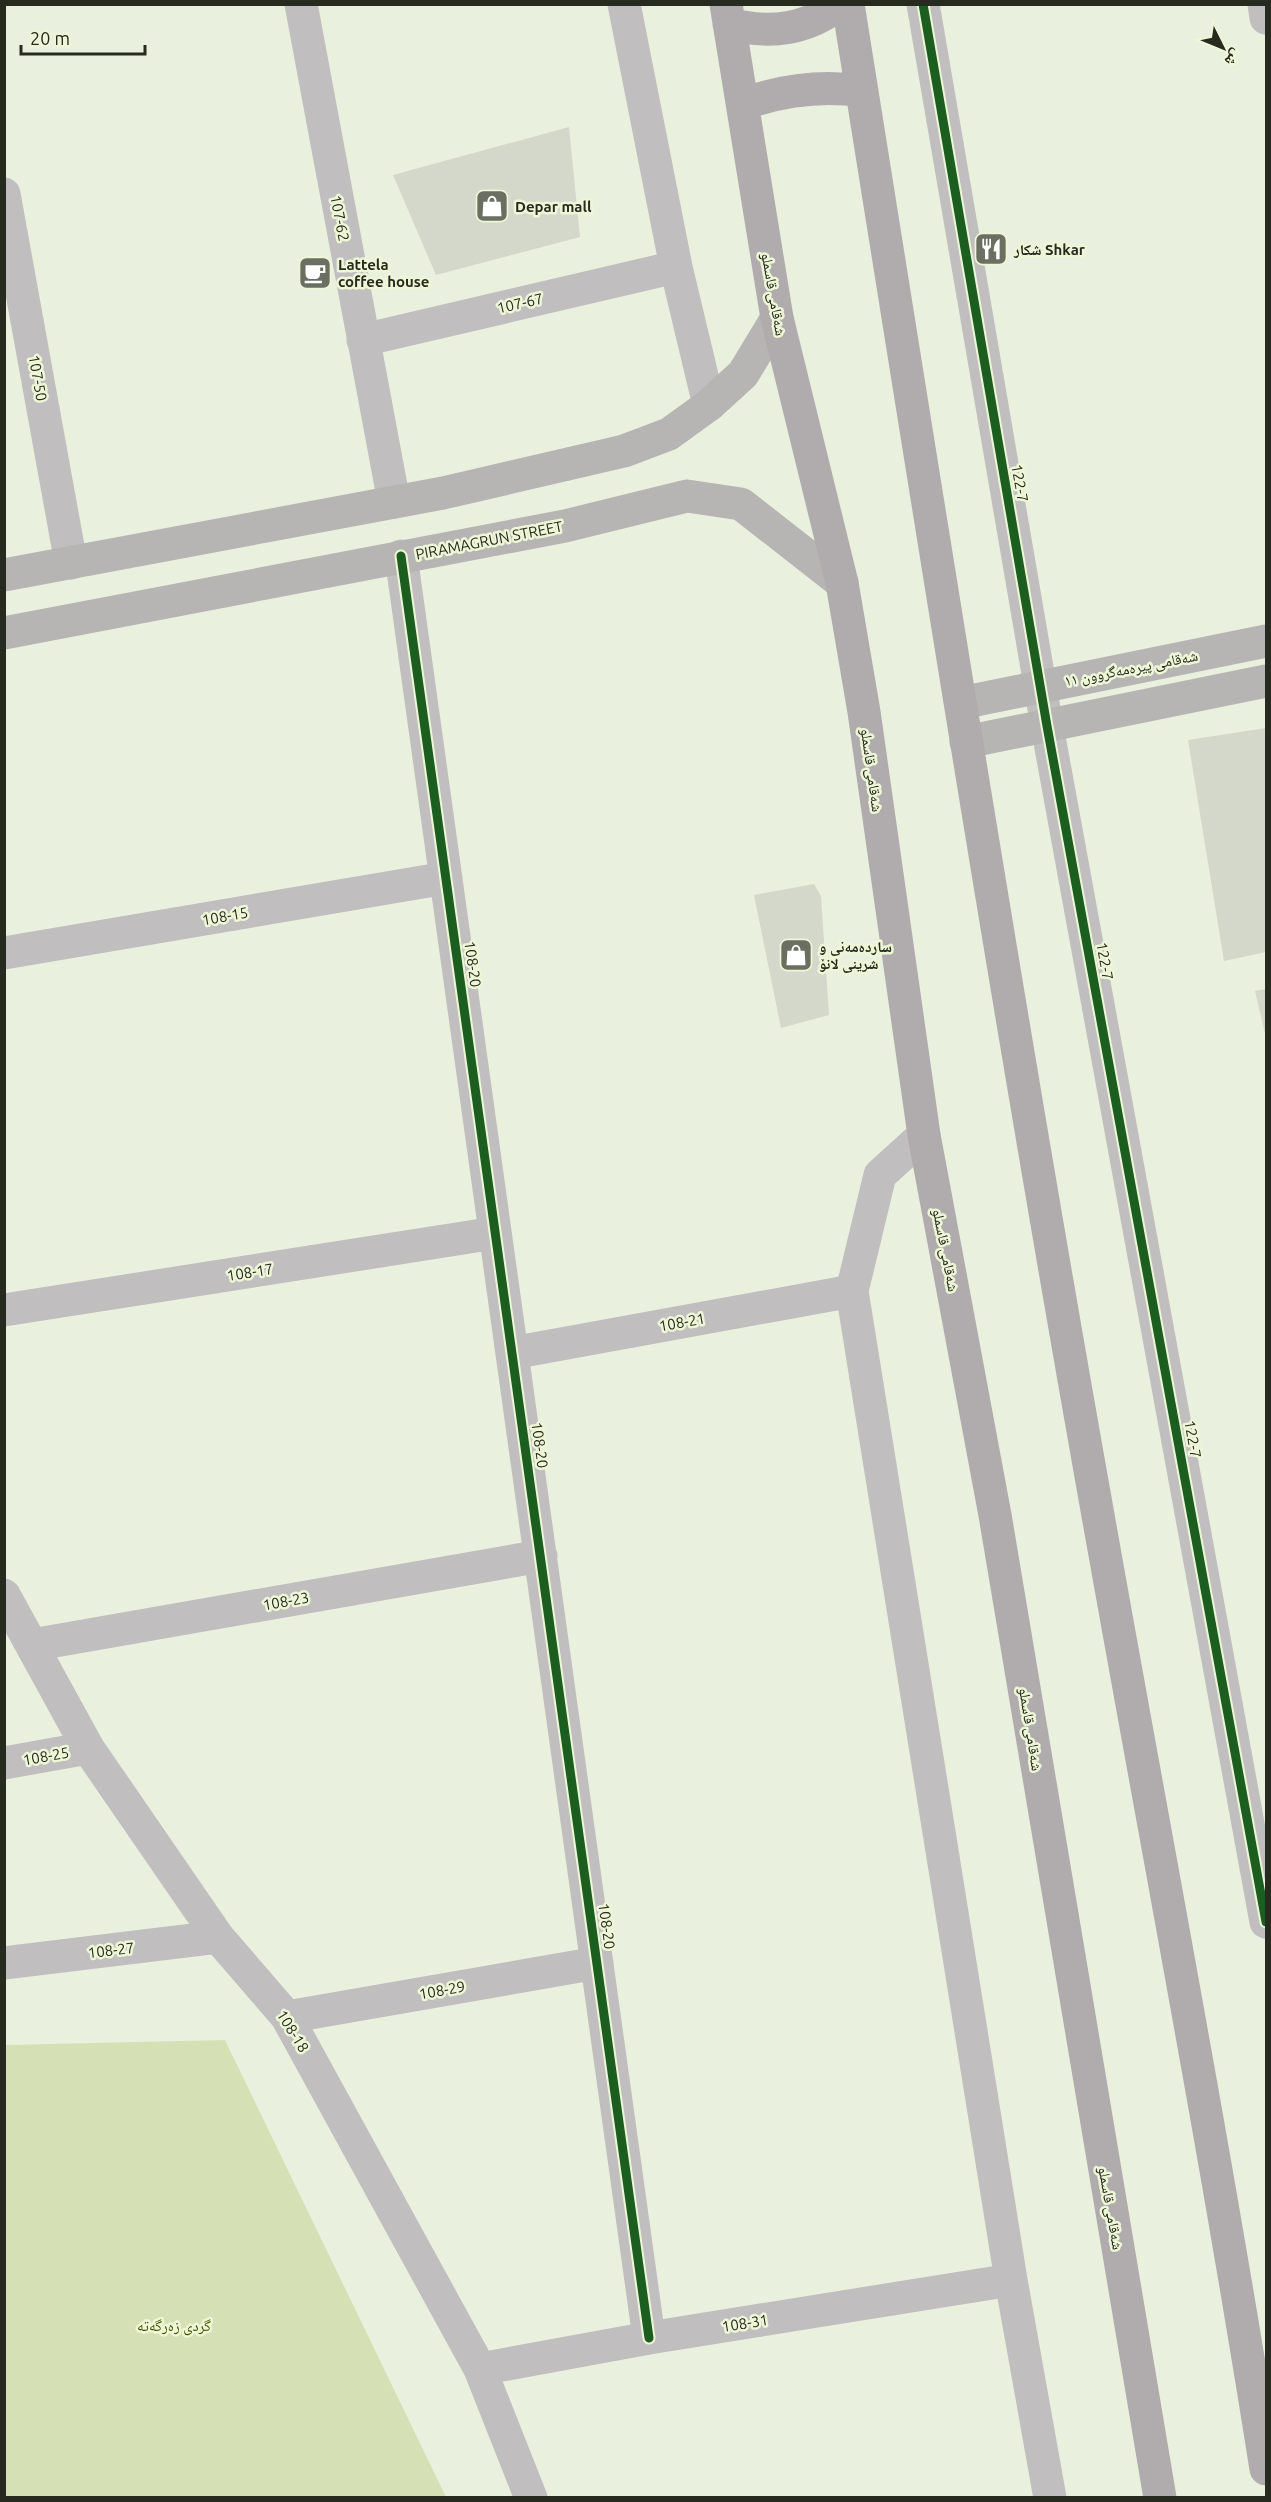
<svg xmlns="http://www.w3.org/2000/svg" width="1271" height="2502" font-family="Ubuntu,'Noto Naskh Arabic',sans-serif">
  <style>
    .green { fill: #d5e1b5 }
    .building { fill: #d3d8ca }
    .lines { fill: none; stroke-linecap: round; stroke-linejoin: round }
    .street { stroke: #c0bebe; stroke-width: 33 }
    .secondary { stroke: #b7b4b4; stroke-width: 33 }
    .primary { stroke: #b0acae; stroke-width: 33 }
    .cycleway-casing { stroke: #edf7d7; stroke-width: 13 }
    .cycleway { stroke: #1b5e20; stroke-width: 9 }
    .labels { text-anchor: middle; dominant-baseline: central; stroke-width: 5; stroke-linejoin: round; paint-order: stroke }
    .poi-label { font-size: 15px; font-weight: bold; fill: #272a1e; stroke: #edf7d7; text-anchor: start }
    .street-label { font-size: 15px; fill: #272a1e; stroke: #edf7d7 }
    .park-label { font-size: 15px; fill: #465402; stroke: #edf7d7 }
  </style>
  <rect width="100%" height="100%" fill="#eaf0de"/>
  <!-- green -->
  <path class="green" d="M225,2040L446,2497H5V2045Z"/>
  <!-- building -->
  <path class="building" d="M569,127L580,237L436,275L393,175Z
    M1266,728V952L1224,961L1188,740Z
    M814,884L821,896L829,1015L781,1028L754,895Z
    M1266,989V1038L1255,991Z"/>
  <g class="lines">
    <!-- street -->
    <path class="street" d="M301,4L394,502
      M624,4L676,267L709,405
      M923,4L1047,726L1266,1922
      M1264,4L1266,18
      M4,194L71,563
      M363,340L676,267
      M401,556L649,2338
      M4,953L446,878
      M924,1135L880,1175L852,1291L1011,2280L1050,2498
      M4,1310L495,1233
      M512,1353L852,1291
      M4,1595L88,1748L218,1937L287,2017L480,2369L531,2498
      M32,1645L541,1556
      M4,1763L88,1748
      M4,1963L218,1937
      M287,2017L597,1963
      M480,2369L649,2338L1011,2280"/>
    <!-- secondary -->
    <path class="secondary" d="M4,575L443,493L624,451L669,434L709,405L743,374L777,318
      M4,633L565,526L687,496L741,504L842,583
      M961,703L1266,641
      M966,742L1266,681"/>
    <!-- primary -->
    <path class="primary" d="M726,4L777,318L842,583L864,712L924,1135L995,1515L1160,2498
      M848,4C928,505 1007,1005 1096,1504C1153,1826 1215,2146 1266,2469
      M729,24C769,34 806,31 839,4
      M743,104C783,90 821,85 862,91"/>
    <!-- cycleway casing -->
    <g class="cycleway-casing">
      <path id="cycleway" d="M923,4L1047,726L1266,1922
        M401,556L649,2338"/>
    </g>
    <!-- cycleway -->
    <use href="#cycleway" class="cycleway"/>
  </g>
  <!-- icons -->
  <defs>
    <g id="shop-square" transform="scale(1.725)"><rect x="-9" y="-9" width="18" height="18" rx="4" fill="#6b6f61" stroke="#edf7d7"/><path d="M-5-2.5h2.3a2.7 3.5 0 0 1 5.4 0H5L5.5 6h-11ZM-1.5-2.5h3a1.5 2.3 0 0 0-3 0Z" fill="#fff"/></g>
    <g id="restaurant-square" transform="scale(1.725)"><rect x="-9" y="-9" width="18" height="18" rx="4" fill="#6b6f61" stroke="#edf7d7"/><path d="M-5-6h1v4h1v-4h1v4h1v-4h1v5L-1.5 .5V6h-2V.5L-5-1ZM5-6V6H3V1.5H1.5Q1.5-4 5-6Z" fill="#fff"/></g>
    <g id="cafe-square" transform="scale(1.725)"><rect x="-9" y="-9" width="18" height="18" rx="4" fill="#6b6f61" stroke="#edf7d7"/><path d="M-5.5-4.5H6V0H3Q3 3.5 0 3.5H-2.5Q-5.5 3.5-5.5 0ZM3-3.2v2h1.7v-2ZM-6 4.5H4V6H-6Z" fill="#fff"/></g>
  </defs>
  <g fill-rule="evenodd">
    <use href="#shop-square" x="492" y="206"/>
    <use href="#restaurant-square" x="991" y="249"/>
    <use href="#cafe-square" x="315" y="273"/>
    <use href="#shop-square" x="796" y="955"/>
  </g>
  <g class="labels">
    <!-- poi labels -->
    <g class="poi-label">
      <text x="515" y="206">Depar mall</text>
      <text x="1014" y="249">شکار Shkar</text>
      <text x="338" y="264">Lattela<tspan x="338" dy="17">coffee house</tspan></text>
      <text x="819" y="946">ساردەمەنی و<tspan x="819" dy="17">شرینی لانۆ</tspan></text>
    </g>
    <!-- street labels -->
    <g class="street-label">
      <text transform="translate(340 218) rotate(79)">107-62</text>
      <text transform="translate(774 294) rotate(80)">شەقامی قاسملو</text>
      <text transform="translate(520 303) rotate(-13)">107-67</text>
      <text transform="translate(38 378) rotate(80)">107-50</text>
      <text transform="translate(1020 483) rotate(80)">122-7</text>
      <text transform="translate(489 540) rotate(-11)">PIRAMAGRUN STREET</text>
      <text transform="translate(1131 668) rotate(-11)">شەقامی پیرەمەگروون ١١</text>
      <text transform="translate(872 770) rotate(82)">شەقامی قاسملو</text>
      <text transform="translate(225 916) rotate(-10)">108-15</text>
      <text transform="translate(1105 961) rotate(80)">122-7</text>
      <text transform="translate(473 964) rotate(82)">108-20</text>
      <text transform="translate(946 1250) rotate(79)">شەقامی قاسملو</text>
      <text transform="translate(250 1272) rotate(-9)">108-17</text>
      <text transform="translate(682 1322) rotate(-10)">108-21</text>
      <text transform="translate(1193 1439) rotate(80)">122-7</text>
      <text transform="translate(540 1445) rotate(82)">108-20</text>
      <text transform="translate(286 1601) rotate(-10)">108-23</text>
      <text transform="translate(1031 1729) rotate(81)">شەقامی قاسملو</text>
      <text transform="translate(46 1756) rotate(-10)">108-25</text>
      <text transform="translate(607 1926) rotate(82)">108-20</text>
      <text transform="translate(111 1950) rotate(-7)">108-27</text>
      <text transform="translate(442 1990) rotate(-10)">108-29</text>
      <text transform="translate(293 2031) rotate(58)">108-18</text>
      <text transform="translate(1111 2208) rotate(80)">شەقامی قاسملو</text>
      <text transform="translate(745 2323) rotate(-9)">108-31</text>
    </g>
    <!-- park labels -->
    <g class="park-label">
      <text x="174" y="2325">گردی زەرگەتە</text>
    </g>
  </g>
  <!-- border -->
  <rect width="1271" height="2502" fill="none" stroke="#272a1e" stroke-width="12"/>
  <!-- north arrow -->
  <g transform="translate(1223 48) rotate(133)" stroke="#edf7d7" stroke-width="4.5" paint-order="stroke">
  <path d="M0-4.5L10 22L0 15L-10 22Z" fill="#272a1e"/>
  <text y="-9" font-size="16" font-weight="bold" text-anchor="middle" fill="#272a1e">ش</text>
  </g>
  <!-- scale -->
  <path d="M21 45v9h124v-9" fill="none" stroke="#272a1e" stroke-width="3"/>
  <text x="30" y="45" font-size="18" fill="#272a1e" stroke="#edf7d7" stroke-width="4.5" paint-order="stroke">20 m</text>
</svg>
